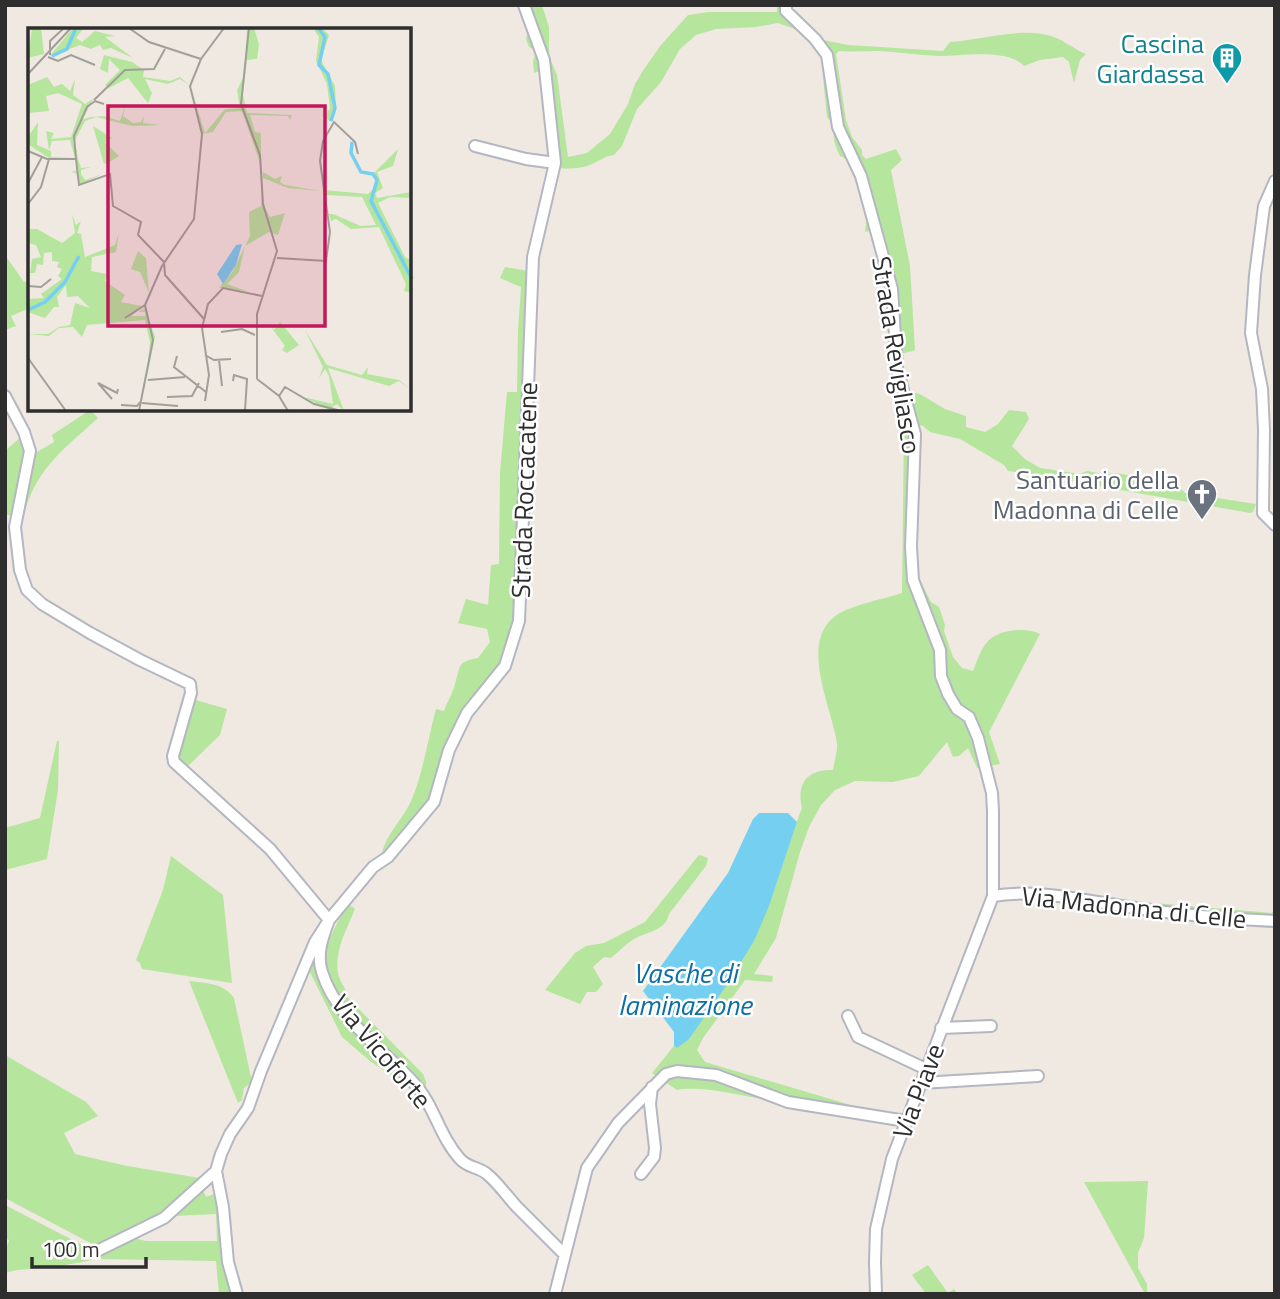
<svg xmlns="http://www.w3.org/2000/svg" width="1280" height="1299" font-family="'Titillium Web',sans-serif">
  <style>
    .green { fill: #b6e59e }
    .water { fill: #75cff0 }
    .lines { fill: none; stroke-linecap: round; stroke-linejoin: round }
    .minor-casing { stroke: #b4b7c1; stroke-width: 14 }
    .minor { stroke: #fff; stroke-width: 10 }
    .labels { text-anchor: middle; dominant-baseline: central; stroke-width: 5; stroke-linejoin: round; paint-order: stroke }
    .culture-label { font-size: 26px; fill: #0d838f; stroke: #fff; text-anchor: end }
    .street-label { font-size: 26px; fill: #2e2e2e; stroke: #fff }
    .worship-label { font-size: 26px; fill: #5b616d; stroke: #fff; text-anchor: end }
    .water-label { font-size: 28px; font-style: italic; fill: #0d6fa3; stroke: #fff }
    .inset-river { fill: none; stroke: #75cff0; stroke-width: 3.5 }
    .inset-road { fill: none; stroke: #a29e99; stroke-width: 2 }
    .view { fill: #c2185b; fill-opacity: 0.15; stroke: #c2185b; stroke-width: 3.5 }
    .inset-edge { fill: none; stroke: #2e2e2e; stroke-width: 3.5 }
  </style>
  <rect width="100%" height="100%" fill="#efe9e1"/>
  <!-- green -->
  <path class="green" d="M521,5H542L549,27V56L557,75L568,157L587,153L610,134L628,104L635,84L644,69L661,45L688,15L708,12H777V5H788V10L818,39L848,45L943,51L950,42C981,40 1022,27 1051,36C1064,40 1074,49 1086,54L1080,60L1074,83L1069,62L1063,57L1040,60L1024,66C1008,48 961,56 939,56C918,55 898,52 878,51C865,51 852,52 839,51L836,54L846,120L852,137L862,150V155L866,159L896,149L902,160L891,170L910,266L915,350L899,355L879,229L865,232L867,212L848,160L840,156C838,151 834,144 834,139C833,130 834,125 827,117L821,57L816,46L800,31L778,23L756,27L716,29L696,35L680,49L661,82L637,109L622,146L614,155C605,156 601,160 592,164C579,170 564,169 550,167L539,71L534,73L533,62L536,50L529,47L526,39L529,24Z
    M5,255L24,282L30,281V308L11,316L16,326L5,330Z
    M505,267L529,271L516,603L513,625L500,667L476,695L433,801L381,859C383,837 402,821 411,801C423,774 428,738 436,709L444,711C447,702 453,693 455,684C461,666 456,662 478,658L490,642L487,629L458,623L466,599L488,605L491,565L499,564L500,473L507,392H517L518,330L521,287L500,278Z
    M912,392L920,394L945,409L966,416V427L985,432L998,424L1009,410L1026,412L1029,419L1012,446L1025,459L1040,468L1080,474L1087,471L1104,474L1117,473L1179,486L1185,493L1256,504L1253,512L1250,513L1059,479L1058,485L1023,473L1008,471L1004,465L960,439L930,432L923,426L916,424L907,394Z
    M902,401L913,433L912,585L920,580L931,602L939,607L945,625L944,631L953,657L962,668L973,671C977,661 981,648 989,640C1001,629 1027,627 1040,634L989,732L1000,764L977,768L968,748L959,756L953,757L947,742L919,776L893,782L855,781L835,790L821,805L809,827L800,852L776,938L754,974L773,976L772,982L745,980L703,1038L697,1050L705,1062L871,1111L788,1098L693,1070L659,1078L652,1073L674,1046L677,1048C705,1013 734,979 754,939C775,897 785,851 802,808C796,783 808,769 833,770C834,761 838,752 837,743C832,707 796,638 840,613C856,604 884,599 902,593L904,429L899,402Z
    M90,410L98,418C63,450 36,468 23,517L7,515L5,513V451L23,435L32,455L54,442L52,435Z
    M192,699L227,709L220,735L186,768L176,759Z
    M57,741H59L58,790L47,859L5,870V828L40,818Z
    M699,855L708,858L706,866L669,914C666,931 646,932 634,939C626,944 618,952 611,958L604,957L593,967L603,984L596,992H587L580,1004L545,990L575,953L586,946L604,943L645,922Z
    M171,856L223,895L232,983L142,969L140,963L136,960L163,890Z
    M1118,900L1272,913L1275,908V917L1270,918L1118,904Z
    M347,903L355,909C347,929 334,951 338,973C339,982 347,988 348,998L423,1074L426,1082V1092L338,998C315,950 327,947 347,903Z
    M317,944L332,998L410,1082L404,1084L370,1061L342,1037L306,964Z
    M189,981C206,983 223,983 234,998L252,1082L244,1088L242,1100L238,1103Z
    M5,1055L86,1102L98,1116L64,1133L75,1154L127,1166L200,1178L163,1215L125,1236L146,1241H217L216,1214L174,1216L202,1188L206,1197L217,1193L235,1294H219L216,1261L98,1259L55,1267L17,1270L5,1273V1252L9,1240L5,1238V1205L90,1249L96,1246L5,1198Z
    M677,1073L715,1078L777,1101C747,1098 705,1085 677,1090L662,1080Z
    M1148,1181L1144,1238L1138,1253V1268L1147,1284V1294H1145L1084,1182Z
    M928,1265L948,1293L954,1289L958,1294H926L912,1275Z"/>
  <!-- water -->
  <path class="water" d="M759,813H788L797,822L769,906L755,939L733,976L689,1039L677,1048L674,1046V1032L643,991L728,873L753,819Z"/>
  <g class="lines">
    <!-- minor casing -->
    <g class="minor-casing">
      <path id="minor" d="M786,5V11L815,39L827,55L838,127L861,176L892,289L897,368L915,434L911,547L913,580L940,650L941,676L948,694L957,709L969,717L978,738L992,793L993,811V896L892,1159L876,1229L875,1262L876,1294
        M475,146L526,159L555,163
        M1275,181L1264,206L1255,275L1251,333L1262,389L1264,430L1263,513L1275,525
        M5,396L24,432L30,451L15,527L20,570L27,590L42,604L90,633L140,660L190,684L191,693L173,756L174,762L270,849L329,920C323,936 316,954 322,972C336,1018 382,1048 413,1082C434,1104 439,1136 460,1159C468,1168 479,1167 487,1174C498,1183 507,1196 516,1206C532,1222 549,1239 565,1255
        M993,896C1039,888 1090,902 1136,908C1182,915 1228,919 1275,921
        M848,1016L858,1037L926,1069
        M941,1028L991,1026
        M921,1083L1038,1076
        M641,1174L654,1157L655,1148L650,1104L652,1087
        M99,1250L164,1218L216,1171
        M237,1294L228,1262L223,1207L216,1171L221,1154L230,1134L248,1108L261,1071L315,942L329,920L373,867L388,857L434,802L449,750L467,713L505,666L519,621L533,257L555,163L544,60L524,5
        M555,1294L587,1168L618,1123L666,1074L677,1071L716,1075L788,1102L906,1121"/>
    </g>
    <!-- minor -->
    <use href="#minor" class="minor"/>
  </g>
  <!-- icons -->
  <defs>
    <g id="building-pin" transform="scale(1.575)"><path d="M0 17L-7.5 6A9.5 9.5 0 1 1 7.5 6Z" fill="#0f9aa8" stroke="#fff"/><path d="M-4-6H4V6H1V3H-1V6H-4ZM-2.5-4.3h1.7v1.8h-1.7ZM.8-4.3h1.7v1.8H.8ZM-2.5-1h1.7V.8h-1.7ZM.8-1h1.7V.8H.8Z" fill="#fff"/></g>
    <g id="church-pin" transform="scale(1.575)"><path d="M0 17L-7.5 6A9.5 9.5 0 1 1 7.5 6Z" fill="#6b7280" stroke="#fff"/><path d="M-1.2-6h2.4v3.5h3.3v2.4h-3.3V6h-2.4V-.1h-3.3v-2.4h3.3Z" fill="#fff"/></g>
  </defs>
  <g fill-rule="evenodd">
    <use href="#building-pin" x="1227" y="58"/>
    <use href="#church-pin" x="1202" y="494"/>
  </g>
  <g class="labels">
    <!-- culture labels -->
    <g class="culture-label">
      <text x="1204" y="43">Cascina<tspan x="1204" dy="30">Giardassa</tspan></text>
    </g>
    <!-- street labels -->
    <g class="street-label">
      <text transform="translate(897 355) rotate(81)">Strada Revigliasco</text>
      <text transform="translate(524 490) rotate(-88)">Strada Roccacatene</text>
      <text transform="translate(1134 907) rotate(6)">Via Madonna di Celle</text>
      <text transform="translate(382 1051) rotate(50)">Via Vicoforte</text>
      <text transform="translate(918 1091) rotate(-69)">Via Piave</text>
    </g>
    <!-- worship labels -->
    <g class="worship-label">
      <text x="1179" y="479">Santuario della<tspan x="1179" dy="30">Madonna di Celle</tspan></text>
    </g>
    <!-- water labels -->
    <g class="water-label">
      <text x="685" y="972">Vasche di<tspan x="685" dy="32">laminazione</tspan></text>
    </g>
  </g>
  <!-- overview -->
  <g transform="translate(28 28)">
    <rect width="383" height="383" fill="#efe9e1"/>
    <path d="M4,0H13L16,26L0,30ZM45,0L55,1L48,10L54,14L67,3L87,8L77,9L105,30L83,20L75,22L72,17L63,21L52,17L21,29ZM219,0H226L231,16L229,31L219,32L215,67L219,85L264,87L262,92L260,88L222,87L227,104L233,105V138L214,83L198,84L185,104L174,106L164,63L177,105L197,81L212,80L209,62L216,48ZM285,0H294L301,7L293,32L307,58L308,80L302,94L297,88L302,80L299,56L288,33L291,9ZM76,27L104,34L116,42L115,49L142,53L152,49L161,57L152,51L140,56L117,51L124,65L120,75L100,50L81,60L77,57L92,42L81,31L80,45L72,41ZM19,49L26,59L34,56L42,63L47,51L45,67L57,76L65,71L55,91L63,89L77,88L92,93L99,73L95,88L105,95L113,94L116,88L115,95L133,97L104,98L68,89L57,93L47,112L50,131L53,140L63,139L53,142V146L57,152L75,146L52,156L48,145L43,144L50,142L48,132L21,130L1,117L0,109L10,94L9,117L23,123V129L47,130L42,112L24,113L21,122L18,103L26,105L23,111L43,109L54,76L30,65L18,68L21,83L0,85V57ZM65,98L84,110L77,114L91,128L83,133L76,136ZM370,121L365,138L349,144L355,160L347,165L349,170L383,164V170L362,169L350,175L377,229L383,232V265L376,263L378,256L351,199L323,201L308,191L303,193L301,186H305L333,198L348,197L334,169L298,167L295,162L340,166L349,157L346,145ZM235,144L247,151L254,148L252,154L257,157L293,163L260,160L235,150L234,174L242,189L257,185L250,207L241,204L217,218L211,244L199,256L219,263L191,260L205,243L222,208L221,184L233,178ZM44,186L48,197L53,193L49,205L53,206L57,229L87,217L91,204L88,224L64,229L63,243L79,246L77,253L97,267L93,274L114,278L103,288H117V284H110L117,280L127,309L118,353L122,314L117,292L59,297L54,309L45,299L31,300L21,308L0,306H20L31,299L42,297L47,275L62,280L50,268L39,269L38,257L29,269L31,279H26L17,290L0,284V271L16,270L13,266L34,251L30,248L34,241L29,239L31,234L24,233V224L16,225L15,237L9,236L7,245H2L4,231L13,229L8,217L0,215V201H9L34,215L47,205ZM110,223L118,230L121,265L112,244L103,241ZM238,292L246,302L252,294L271,317L259,325L254,322L257,318ZM277,302L299,337L334,347L340,339L339,346L371,352L383,362L371,353L361,358L300,340L316,383L309,376L304,379L312,383H304L275,369L305,376L301,348L297,341L291,350L295,339Z" fill="#b6e59e"/>
    <path d="M214,216L208,237L195,256L189,246L208,217Z" fill="#75cff0"/>
    <path class="inset-river" d="M290,0L297,9L291,37L300,46L307,80L303,93M24,28L39,21L48,0M324,114L323,125L333,144L345,146L349,152L343,173L384,251M0,282L17,274L37,254L51,228"/>
    <path class="inset-road" d="M101,0L121,14L173,31M221,0L213,76L232,127L235,176L249,223L229,286V351M22,27V13L36,0M20,29L30,33L43,27L67,37M0,46L43,0M66,72L97,42L126,41L137,21M0,123L19,131H48L46,108L59,79L67,73L76,76M48,131L51,157L82,146L85,178L113,194L110,207L136,234L137,247L176,291M0,155L14,129M0,176L13,159L21,131M249,230L298,233L302,204L292,133L295,113L306,94L327,114L330,126M0,258L13,259L23,251M97,290L117,277L134,238L166,191L174,106L162,58L173,31L196,0M193,304L214,301L227,307M177,327L186,332L203,331M149,328L146,339L178,364M0,330L38,383M191,332L194,358M229,351L251,368L260,383M120,352L157,349M205,353L206,347L219,351L217,383M251,368L257,359L286,376L313,383M139,369L164,368L171,355M84,371L70,355L89,365L90,361M177,373L181,347L174,300L180,276L195,260L234,268M114,375L150,378M93,377L109,378L112,374M111,383L125,312L117,277"/>
    <path class="view" d="M80,78H297V298H80Z"/>
    <rect width="383" height="383" class="inset-edge"/>
  </g>
  <!-- border -->
  <rect width="1280" height="1299" fill="none" stroke="#2e2e2e" stroke-width="14"/>
  <!-- scale -->
  <path d="M32 1257v10h114v-10" fill="none" stroke="#2e2e2e" stroke-width="3.5"/>
  <text x="42" y="1257" font-size="21" fill="#2e2e2e" stroke="#ffffff" stroke-width="5" paint-order="stroke">100 m</text>
</svg>
